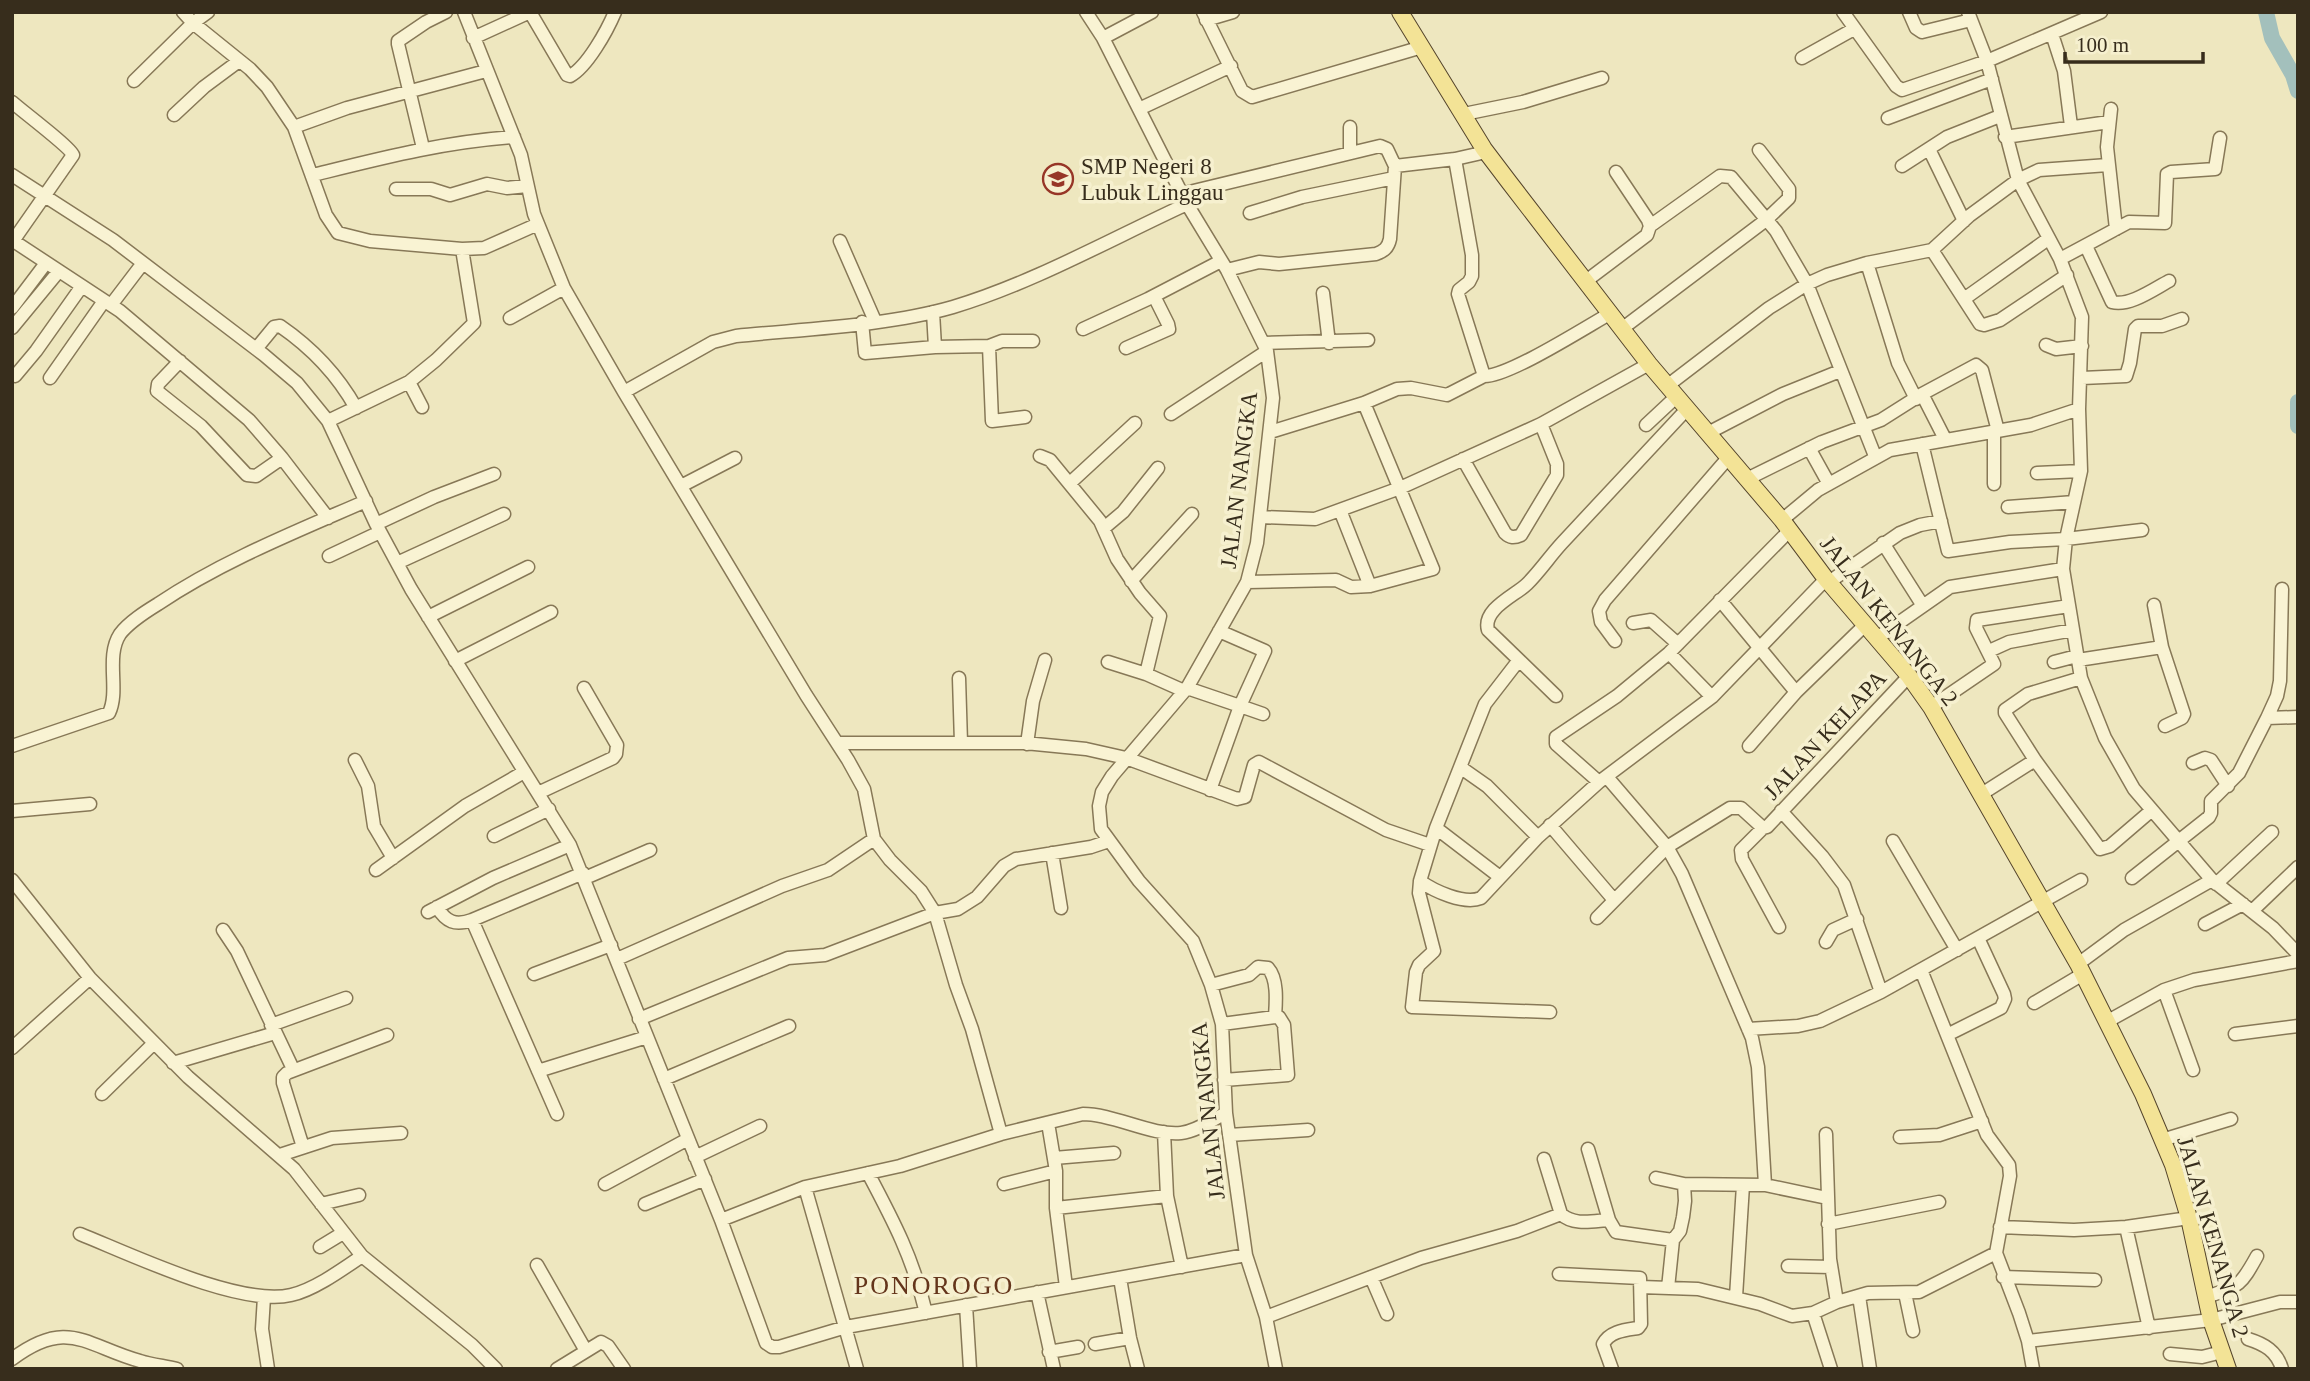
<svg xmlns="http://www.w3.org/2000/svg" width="2310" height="1381" font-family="'Times New Roman',serif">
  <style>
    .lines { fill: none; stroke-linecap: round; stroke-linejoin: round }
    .river { stroke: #a3c0bc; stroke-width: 16 }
    .minor-casing { stroke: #877857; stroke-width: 15 }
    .major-casing { stroke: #55452c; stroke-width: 18 }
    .minor { stroke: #f9f3d3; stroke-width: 12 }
    .major { stroke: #f3e396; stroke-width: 16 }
    .labels { text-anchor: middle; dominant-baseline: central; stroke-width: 7; stroke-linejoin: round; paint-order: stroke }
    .poi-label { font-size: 23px; fill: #372d1c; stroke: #f6f0cf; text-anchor: start }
    .street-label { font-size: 23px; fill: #372d1c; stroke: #f6f0cf }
    .quarter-label { font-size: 26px; letter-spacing: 2px; fill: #64351b; stroke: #f6f0cf }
  </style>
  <rect width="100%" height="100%" fill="#eee7bf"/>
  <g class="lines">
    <!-- river -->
    <path class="river" d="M2266,12L2272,38L2293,75L2298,91
      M2298,402V426"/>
    <!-- minor casing -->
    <g class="minor-casing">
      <path id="minor" d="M183,12L193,23L208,12
        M464,12L521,155L534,214L564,288L624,392L806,695L848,760L864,789L874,839L890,860L921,891L935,913L956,985L972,1029L1001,1134
        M1086,12L1103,38L1187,204L1227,270L1267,351L1273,398L1257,543L1247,582L1187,688L1112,776L1102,792L1099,806L1101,829L1139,881L1193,941L1211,985L1222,1024L1226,1113L1246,1255L1266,1317L1276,1369
        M1203,12L1242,91L1252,97L1422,47
        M1843,12L1896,86L1902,90L1987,61L2101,12
        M1909,12L1916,28L1922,32L1971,20
        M1968,12L1987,61L2018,180L2060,259L2082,317L2079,409L2081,471L2066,539L2063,569L2081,678L2105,738L2134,789L2212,880L2273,928L2298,954
        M1206,20L1233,12
        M2052,34L2064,71L2071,126
        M473,38L530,12L567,75L570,76C587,67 607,31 615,12
        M1103,38L1152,12
        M1802,58L1854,29
        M486,71L347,108L294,127L326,215L338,233L370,241L462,249L484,248L538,224
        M134,81L193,23L250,69L267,87L294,127
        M12,102C22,111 70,147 73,155L13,241
        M1139,109L1231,66
        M2111,109L2107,147L2116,229
        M1464,114L1523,102L1602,78
        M174,115L204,87L239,61
        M1888,118L1992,79
        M1350,127V153
        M2005,137L2109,122
        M423,148L398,44V41L426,22L446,12
        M1929,149L1964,221
        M1455,159L1472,255V276L1469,282L1459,290L1458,294L1484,376C1508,377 1586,327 1611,313
        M1395,166L1455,159L1486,152
        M1902,166L1947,137L2000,116
        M12,175L113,240L264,355L297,383L328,421L376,524L411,589L570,845L721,1220L766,1343L772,1347H779L846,1327L1246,1255
        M313,175C382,158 443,142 514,137
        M396,189H431L450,195L487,184L507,188L527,186
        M1181,194L1380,146L1387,149L1395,166L1390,239C1388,248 1384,251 1376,254L1279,264L1259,262L1227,270
        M1250,213L1302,197L1394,178
        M1650,226L1720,176L1731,177L1776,231L1807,284L1875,456
        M12,240L120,311L249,420L282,458L328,518
        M840,241L875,321
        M2086,246L2112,302C2129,307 2154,289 2169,281
        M1932,250L1980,324L1984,325L2000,320L2067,275
        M2060,259L2129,222L2165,223L2167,174L2171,172L2215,169L2220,138
        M1867,263L1898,363L1916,399
        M1586,281L1647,235L1650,226L1648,220L1616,172
        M1323,293L1329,343
        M1964,299L2048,239
        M111,305L143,263
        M12,308L46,263
        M933,312L935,347
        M510,318L564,288
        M862,322L865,353L935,347L989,346L1002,341H1033
        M12,328L59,271
        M1623,328L1766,220L1789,198V189L1759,150
        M1083,329L1148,299L1221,261
        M1263,343L1368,340
        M2046,345L2056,349L2082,346
        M989,346L992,421L1025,417
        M1126,348L1169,329L1168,324L1154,296
        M256,349L274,327L280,326C312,348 337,374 356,408
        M180,361L158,384L157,391L201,426L247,475L256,476L282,458
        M15,376L36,351L82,286
        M50,378L104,301
        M2082,378L2126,376L2130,363L2135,329L2138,326H2162L2182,319
        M409,382L422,407
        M1667,386L1769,308L1807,284L1827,275L1867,263L1932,250L1969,216L2018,180L2039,170L2108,165
        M624,392L713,342L736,336C805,329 887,326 953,307C1033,283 1111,239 1187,204
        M1922,394L1945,439
        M1687,409C1645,454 1604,498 1562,543C1550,556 1540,571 1527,584C1516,595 1482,609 1488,630L1519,660L1485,704L1436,828L1420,881C1434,891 1464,905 1481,898L1538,837L1599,782L1712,697L1826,579
        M1171,414L1267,351
        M328,421L409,382L436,360L474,323L462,249
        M1646,425L1676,397
        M1270,432L1364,403L1397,389L1411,388L1447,395L1484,376
        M1994,432V484
        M1708,433L1783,394L1840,371
        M1922,444L1948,551L2010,542L2066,539L2142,530
        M1809,448L1829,484
        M1040,456L1050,460L1100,521L1117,559L1140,593L1160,616L1146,674
        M1463,459L1505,533C1510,538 1514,538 1521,535L1557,475V464L1541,424
        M2037,473L2081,471
        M1747,479L1822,442L1881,420L1922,394L1976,365L1982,370L1998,431
        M1070,483L1135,423
        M681,486L735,458
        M2008,507L2074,502
        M1340,510L1370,586
        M1260,517L1315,519L1400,488L1541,424L1649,364
        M1782,520L1818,490L1890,450L2031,425L2079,409
        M376,524L434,497L494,474
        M1104,528L1123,512L1158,468
        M1883,543L1923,606
        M329,556L380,532
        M397,563L504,514
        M1131,581L1192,514
        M1247,582L1336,580L1351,587L1370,586L1433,569L1364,403
        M1829,582L1900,533L1920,525L1941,521
        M1720,600L1796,692
        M2154,605L2162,647L2184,714L2182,718L2165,726
        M428,617L528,567
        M1633,623L1651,620L1678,644
        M1219,631L1265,651L1240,706L1263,714
        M1877,638L1950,587L2063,569
        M1615,641L1601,622L1599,611L1605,600L1728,458
        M1989,651L2009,642L2073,630
        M1669,653L1712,697
        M1519,660L1556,696
        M2078,660L2162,647
        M455,661L551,612
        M1108,662L1146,674L1182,690
        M2054,662L2077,656
        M959,678L961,743
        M2081,678L2028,694L2005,710V713L2035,760L2100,849L2110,846L2152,810
        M1187,688L1240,706L1210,790
        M1931,707L1994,664L1976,628L1977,620L2069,606
        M2267,718L2277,696L2280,681L2282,589
        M838,743H1025L1086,749L1126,758L1237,799L1245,797L1254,765L1259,762L1386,830L1430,845
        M1027,744L1033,701L1045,660
        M12,746L109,713C120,690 105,657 120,634C129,622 145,612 158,604C222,561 295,532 366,501
        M1749,746L1796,692L1866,624
        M355,760L368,786L374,826L393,858
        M2193,763L2205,758L2211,760L2228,786
        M1460,767L1487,786L1538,837
        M1607,777L1667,847L1682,874L1752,1038L1758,1067L1765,1185
        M1599,782L1556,744V737L1617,696L1669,653L1790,530
        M538,793L613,758L616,754L617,745L584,688
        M1980,795L2035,760
        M12,811L90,804
        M1781,811L1822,856L1844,885L1881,992
        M1550,825L1614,900
        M1436,828L1500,877
        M1763,828L1741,850L1742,859L1779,927
        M494,836L549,809
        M1893,841L1957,950
        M1052,853L1061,908
        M376,870L465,806L524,772
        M585,878L650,850
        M2132,878L2209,817L2211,813V801L2239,773L2267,718L2298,717
        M12,880L90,978L188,1077L294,1169L362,1256L472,1345L496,1369
        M1420,881L1419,893L1434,951L1419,965L1416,972L1412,1007L1550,1012
        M2216,884L2272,832
        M437,907C446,922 455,926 472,920L557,1114
        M2252,911L2298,867
        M428,912L493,878L570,845
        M1597,918L1667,847L1730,808H1741L1763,828L1767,827L1909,676
        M472,920L583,873
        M2205,924L2243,904
        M223,930L237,951L293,1069
        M1826,942L1833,930L1857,919
        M617,959L782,886L828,870L874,839
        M2078,964L2124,930L2212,880
        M1921,970L1987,1135L2009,1165L2010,1176L1996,1253L2019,1313L2028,1341L2033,1369
        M534,974L611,945
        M1211,985L1249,975L1258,967L1268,968C1278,979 1276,1002 1275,1017H1279L1284,1025L1288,1075L1224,1080
        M2164,990L2193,1070
        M2034,1003L2083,974
        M639,1019L788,958L825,955L935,913L958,909L977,897L1004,866L1016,859L1091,847L1109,841
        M2108,1021L2164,990L2194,980L2298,961
        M1222,1024L1275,1017
        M271,1025L346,998
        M1748,1029L1798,1026L1820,1021L1881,992L2081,880
        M1949,1034L2001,1008L2005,999L2004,994L1978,938
        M2235,1034L2298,1026
        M12,1048L90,978
        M173,1063L275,1033
        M538,1071L647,1037
        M664,1079L789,1026
        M102,1094L153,1044
        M1048,1123L1056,1171V1208L1066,1287
        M1164,1132L1167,1196L1182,1267
        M1826,1134L1830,1259L1837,1302
        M1229,1135L1308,1130
        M1900,1137L1939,1135L1982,1121
        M2162,1140L2231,1119
        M303,1147L283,1083V1077L287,1073L387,1035
        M1588,1149L1609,1220L1616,1232L1673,1240
        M280,1155L332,1138L401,1133
        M695,1157L760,1126
        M1054,1158L1114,1153
        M1544,1159L1561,1214C1574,1226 1593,1221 1609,1220
        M868,1173C894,1222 913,1258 926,1313
        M1656,1178L1684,1184
        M605,1184L688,1139
        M1004,1184L1056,1171
        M805,1187L857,1369
        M321,1204L359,1195
        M645,1204L705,1179
        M1056,1208L1167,1196
        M721,1220L805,1187L900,1166L1001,1134L1083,1114C1114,1114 1152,1136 1181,1133C1197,1131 1212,1120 1226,1113
        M1828,1224L1939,1202
        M2000,1227L2074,1230L2126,1227L2189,1218
        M2126,1227L2149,1328
        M80,1234C130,1254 240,1307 291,1295C314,1290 343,1269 362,1256
        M320,1247L343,1233
        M537,1265L586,1351
        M1788,1266L1831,1267
        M1559,1274L1640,1278L1641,1324L1638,1328C1625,1330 1610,1331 1603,1344L1612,1369
        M1371,1277L1387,1314
        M2003,1277L2095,1280
        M1120,1278L1130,1338L1138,1369
        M1641,1287L1698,1289L1760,1304L1792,1316L1813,1313L1837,1302L1868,1293L1919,1292L1996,1253
        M1668,1288L1673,1240L1680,1231L1683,1217L1685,1201L1684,1184L1765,1185L1827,1198
        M1037,1292L1054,1369
        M1905,1293L1913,1331
        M1859,1296L1870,1369
        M264,1297L262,1329L268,1369
        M1736,1297L1743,1185
        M2206,1297C2239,1286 2240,1287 2257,1256
        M966,1305L970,1369
        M1813,1313L1831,1369
        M1266,1317L1421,1258L1517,1231L1561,1214
        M2248,1339C2264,1344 2277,1351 2282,1369
        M2028,1341L2211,1320L2280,1302H2298
        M1095,1344L1130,1338
        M1049,1352L1078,1347
        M2170,1354L2202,1357L2222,1352
        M12,1359C68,1317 86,1346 140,1361C152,1365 165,1366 177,1369
        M557,1369L601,1342L608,1346L624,1369"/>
    </g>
    <!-- major casing -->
    <g class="major-casing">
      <path id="major" d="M1400,12L1484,149L1509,182L1649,364L1782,520L1826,579L1909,676L1931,707L2078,964L2143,1094L2173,1165L2189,1218L2211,1320L2228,1369"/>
    </g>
    <!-- minor -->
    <use href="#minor" class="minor"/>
    <!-- major -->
    <use href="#major" class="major"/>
  </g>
  <!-- icons -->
  <defs>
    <g id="school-ring" transform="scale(1.575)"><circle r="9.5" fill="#f6f0cf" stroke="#973627" stroke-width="1.5"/><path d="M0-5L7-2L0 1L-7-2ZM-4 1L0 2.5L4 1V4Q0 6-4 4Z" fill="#973627"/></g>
  </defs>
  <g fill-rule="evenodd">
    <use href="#school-ring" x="1058" y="179"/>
  </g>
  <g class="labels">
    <!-- poi labels -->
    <g class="poi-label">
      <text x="1081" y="166">SMP Negeri 8<tspan x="1081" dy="26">Lubuk Linggau</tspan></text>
    </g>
    <!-- street labels -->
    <g class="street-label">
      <text transform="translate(1239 480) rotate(-83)">JALAN NANGKA</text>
      <text transform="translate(1889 621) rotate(52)">JALAN KENANGA 2</text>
      <text transform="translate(1825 735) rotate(-47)">JALAN KELAPA</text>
      <text transform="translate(1208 1111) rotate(-96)">JALAN NANGKA</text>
      <text transform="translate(2213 1237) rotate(74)">JALAN KENANGA 2</text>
    </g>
    <!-- quarter labels -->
    <g class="quarter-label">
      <text x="934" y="1285">PONOROGO</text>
    </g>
  </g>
  <!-- border -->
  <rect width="2310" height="1381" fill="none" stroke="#372d1c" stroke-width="28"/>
  <!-- scale -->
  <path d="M2065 52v10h138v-10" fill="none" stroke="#372d1c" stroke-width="3.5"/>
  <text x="2076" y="52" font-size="21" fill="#372d1c" stroke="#f6f0cf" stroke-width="5" paint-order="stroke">100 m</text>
</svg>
